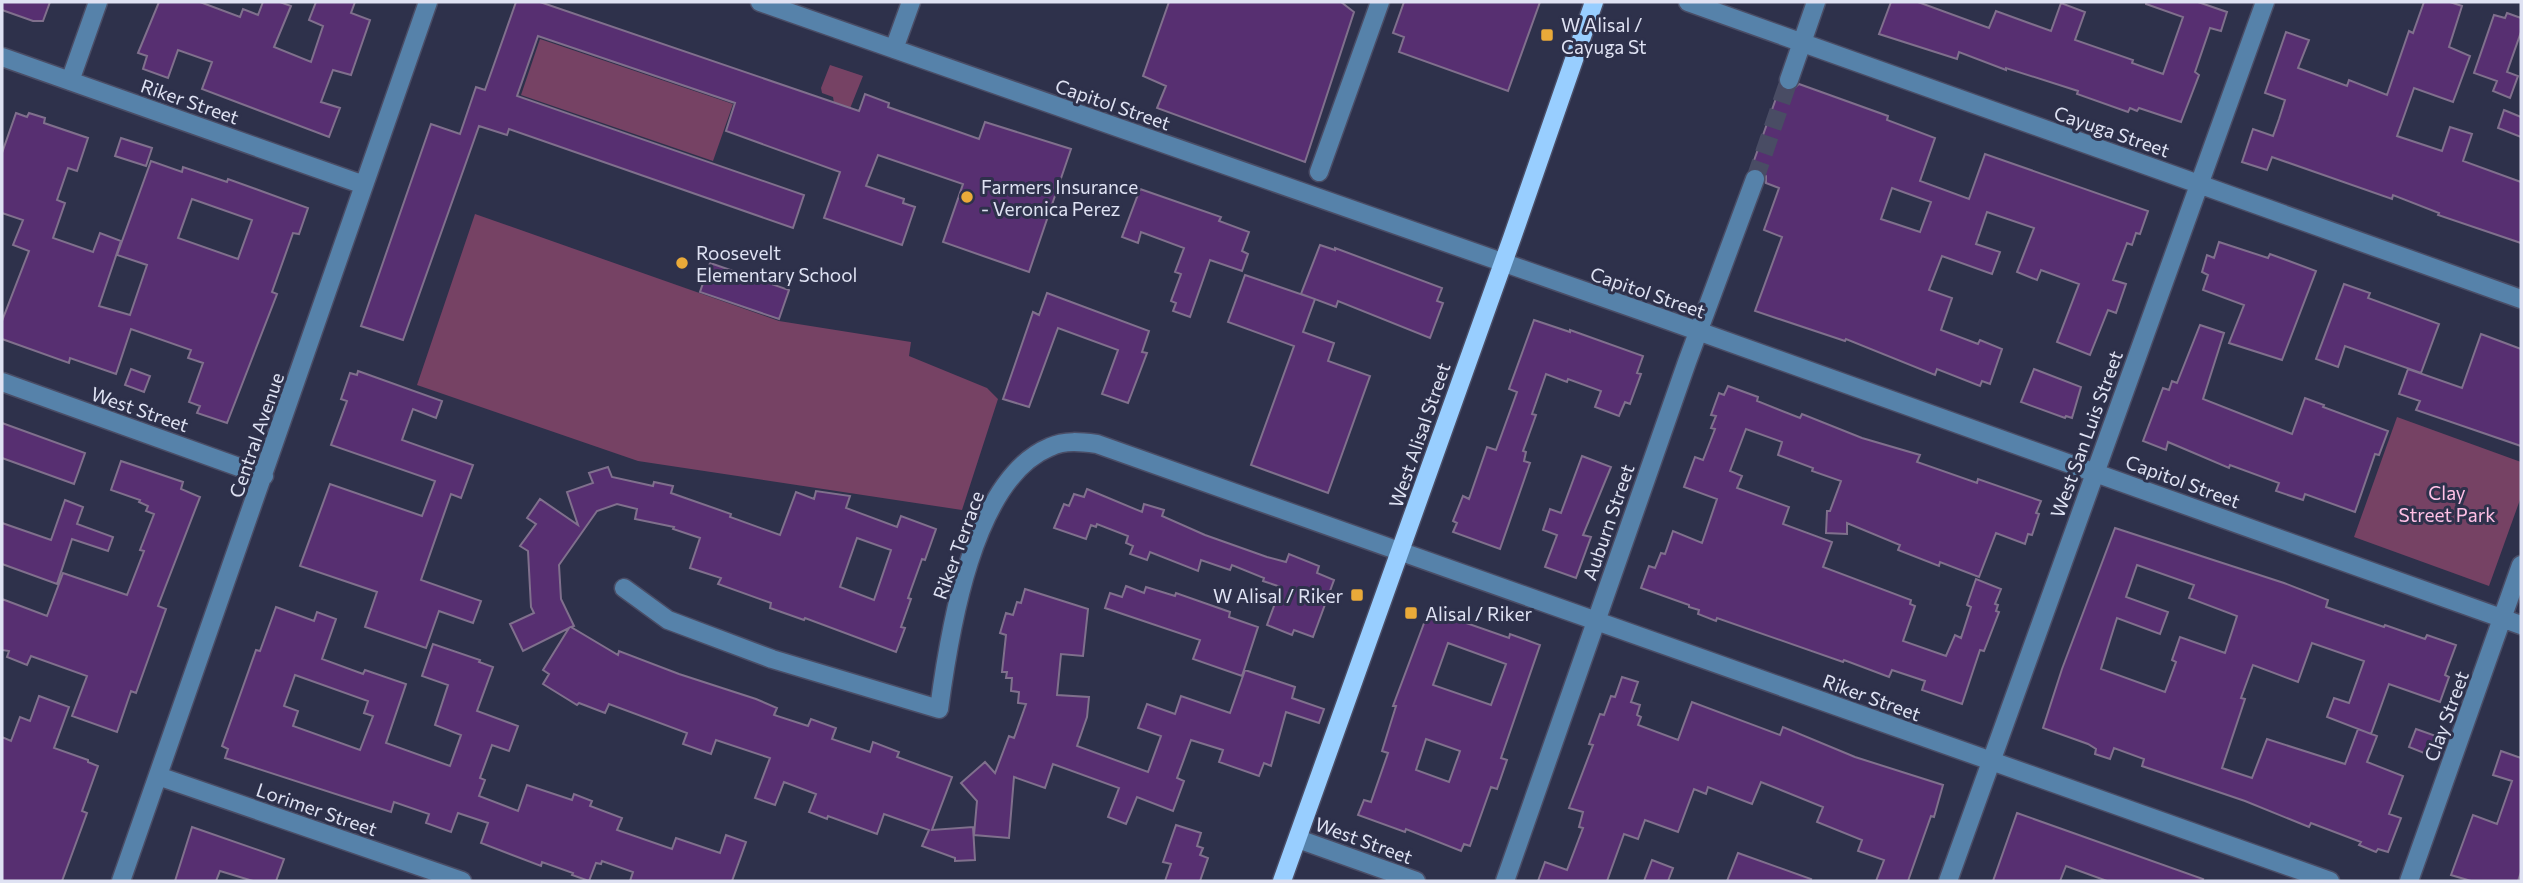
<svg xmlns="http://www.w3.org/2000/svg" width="2523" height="883" font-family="Commissioner,sans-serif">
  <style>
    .green { fill: #764264 }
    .building { fill: #572f71; stroke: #80708d; stroke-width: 2; fill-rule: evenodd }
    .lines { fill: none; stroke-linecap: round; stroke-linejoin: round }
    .minor-tunnel { stroke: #494c64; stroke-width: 18; stroke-dasharray: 18 9; stroke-linecap: butt }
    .minor-casing { stroke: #4a4d66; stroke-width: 21 }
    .major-casing { stroke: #4a4d66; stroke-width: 21 }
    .minor { stroke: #5682aa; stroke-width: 18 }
    .major { stroke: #98ceff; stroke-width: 18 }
    .poi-dot { fill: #eaaa39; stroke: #2e314b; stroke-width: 2.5 }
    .labels { text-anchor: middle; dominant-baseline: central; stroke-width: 6; stroke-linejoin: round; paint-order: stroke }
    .poi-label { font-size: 19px; fill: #dfe2f3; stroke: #2e314b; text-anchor: start }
    .street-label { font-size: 19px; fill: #dfe2f3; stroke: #2e314b }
    .park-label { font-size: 19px; fill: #ffc0e6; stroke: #2e314b }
  </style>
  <rect width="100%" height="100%" fill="#2e314b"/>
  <!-- green -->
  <path class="green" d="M540,39L733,104L713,161L521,95Z
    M830,65L863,76L849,111L834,103L833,97L822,93L821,88Z
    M475,214L779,321L911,342L909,356L987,388L998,399L962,510L638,461L417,385Z
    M2397,417L2521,462V497L2489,586L2354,537Z"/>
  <!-- building -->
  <path class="building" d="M2,2H50L43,21H33L2,10Z
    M159,2H200L240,17L243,9L258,15L263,2H280L291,6L274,47L311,62L323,26L309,20L316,2H355L351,13L370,20L351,75L333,70L321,102L340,108L329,137L202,89L212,62L178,50L168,78L143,69L147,56L138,53Z
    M516,2H540L859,111L865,94L889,103L888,107L979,139L985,122L1071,149L1029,272L943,242L963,184L878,155L866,186L904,199L903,203L915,207L902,245L824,218L840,172L726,131L735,103L538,36L517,96L804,195L793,228L509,129L507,135L479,126L403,340L361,326L431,124L460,134L476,87L485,90Z
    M1169,2H1341L1354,12L1305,162L1157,108L1166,86L1143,76Z
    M1404,2H1540L1508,91L1399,52L1404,37L1393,33Z
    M1891,2H1918L1989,28L1996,11L2051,31L2061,3L2085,12L2075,40L2133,60L2132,63L2163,74L2183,17L2146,4V2H2198L2227,12L2221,31L2210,28L2195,72L2199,75L2181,122L2139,108L2137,111L2130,108L2128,112L2077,94L2078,91L2006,68V70L1959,52L1957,59L1879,34Z
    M2424,2H2450L2462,6L2449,47L2470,56L2453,102L2414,88L2397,136L2442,151L2450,127L2472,134L2463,161L2521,182V243L2438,215L2439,213L2393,195L2392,199L2272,157L2267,170L2242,162L2253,129L2273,136L2279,119L2285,100L2265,93L2286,32L2309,40L2298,68L2347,86L2349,80L2387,95L2409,31L2413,33Z
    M2507,13L2521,18V32L2507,72L2518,76L2510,98L2493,91L2497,81L2474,73L2494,15L2505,18Z
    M1799,84L1888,116L1887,120L1935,138L1920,181L1969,199L1985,154L2148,211L2140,234L2136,233L2132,245L2127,243L2113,280L2126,284L2116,313L2108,310L2090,355L2057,342L2079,284L2041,270L2037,280L2017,272L2034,228L1987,212L1976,244L2000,252L1992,274L1942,256L1929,290L1952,298L1941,330L1978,344L1980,340L2002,349L1990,384L1982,381L1980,386L1937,369L1935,375L1846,339L1845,341L1755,311L1782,237L1764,230L1779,188L1766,183V176L1760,169H1751L1780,87L1790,91ZM1892,188L1931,202L1920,232L1881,219Z
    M2504,110L2521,117V137L2498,128Z
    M16,113L27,117L29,113L45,118L44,123L88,138L77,171L68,168L57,200L65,203L53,238L93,252L100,233L121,241L99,306L130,315L147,265L117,255L151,161L182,172L183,167L227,182L228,179L308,208L299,234L293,233L272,292L277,294L227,423L197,413L200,406L189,402L203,363L188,358L191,350L131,329L116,374L70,358L69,363L2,339V321L29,251L13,245L23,220L2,213V153ZM192,199L252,220L238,259L178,238Z
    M121,138L152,148L146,166L115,156Z
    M1140,189L1221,217L1219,221L1249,232L1242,251L1248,254L1242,271L1210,260L1190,317L1173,311L1176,303L1171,301L1181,274L1175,272L1184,248L1141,232L1138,243L1122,237Z
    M2219,242L2268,258L2270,254L2316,271L2282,360L2229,343L2244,305L2203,290L2208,275L2202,272L2207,255L2214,258Z
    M1320,245L1335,250V248L1442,288L1437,301L1443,303L1430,338L1338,301L1336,307L1301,294Z
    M710,263L789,290L779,319L700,292Z
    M1245,275L1315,299L1303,332L1334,343L1328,361L1370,376L1328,493L1251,465L1294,346L1228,322Z
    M2344,284L2370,293L2368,298L2439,324L2421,373L2345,346L2338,367L2316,359Z
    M1047,293L1149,331L1142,352L1147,353L1128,403L1102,394L1118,350L1058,328L1029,407L1003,399L1033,312L1039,315Z
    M1534,320L1570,332V330L1643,356L1637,373L1641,374L1630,404L1625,402L1619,416L1595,407L1601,391L1568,379L1567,382L1546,374L1532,414L1536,415L1523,451L1526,452L1524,461L1530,463L1500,549L1453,532L1457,523L1453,521L1463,496L1469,499L1487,447L1496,450L1517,392L1509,389Z
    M2200,325L2224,333L2203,399L2292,434L2305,398L2324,405L2323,407L2388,431L2379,455L2375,454L2355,512L2305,494L2303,500L2276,491L2279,483L2230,465L2229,468L2168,442L2166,450L2143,441L2163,388L2169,390L2172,381L2177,383Z
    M2481,334L2521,349V446L2416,410L2420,401L2399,394L2408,369L2462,388Z
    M131,369L150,376L144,392L125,385Z
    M2034,369L2081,387L2072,418L2066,416L2065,418L2021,402Z
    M358,371L442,401L436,418L413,409L402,440L473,465L461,498L451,494L421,580L481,601L473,623L439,611L426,648L365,627L377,592L300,566L330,484L422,516L435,481L331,445L347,401L341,399L350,373L357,375Z
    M1728,386L1758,397L1757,401L1800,418L1802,414L1862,438L1920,455L1917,462L1977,483L1978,479L2041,501L2036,513L2039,514L2032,535L2028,534L2025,544L1996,533L1979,577L1940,562L1939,566L1898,550L1900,545L1847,523V534L1826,533L1827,511H1830L1841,481L1812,471L1813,468L1778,455L1782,442L1746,429L1730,471L1742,476L1737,488L1789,507L1783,524L1832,542L1823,567L1911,600L1910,604L1915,606L1903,641L1946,656L1955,635L1961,638L1971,607L1967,605L1976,579L2001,589L1995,604L1998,605L1996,611L1999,612L1984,651L1980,650L1962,704L1922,690L1925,681L1892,670L1889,677L1844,660L1843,662L1717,618L1716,621L1698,614L1699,610L1689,607V605L1641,588L1649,566L1655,568L1661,553L1665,554L1673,531L1702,543L1717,499L1684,487L1695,457L1703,460L1715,429L1711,428L1716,416L1711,415L1719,393L1724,395Z
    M2,423L85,453L74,484L2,458Z
    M1582,456L1611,467L1583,535L1591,537L1576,578L1545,567L1557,535L1543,530L1550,509L1561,513Z
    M121,461L183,482L181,489L200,497L158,606L166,609L136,693L131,691L117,732L72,716L87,676L31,656L27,665L7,657L9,651L2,650V599L47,616L63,573L127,595L144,551L140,550L154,514L146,511L148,506L139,502L140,500L111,490Z
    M608,467L612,477L653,486L654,482L673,486L671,493L731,514L730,517L780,535L796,492L814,499L816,491L850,496L846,508L897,527L901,516L936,529L925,560L922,559L908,598L911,599L901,627L905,628L896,652L805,618L804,620L770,608L771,603L718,584L721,578L690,568L700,538L673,529L674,527L635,519L637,509L617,504L597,511L559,565L561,599L574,626L571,627L618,655L619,651L679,674L756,699L777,708L774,715L808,726L811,719L836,728L832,739L870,752L873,742L899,752L897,757L952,777L932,830L973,827L975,860L955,861V858L922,846L929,830L884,814L877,834L828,816L827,819L809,812L816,794L784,782L775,805L755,798L770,758L716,740L711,754L683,744L687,733L609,704L605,713L579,703L577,705L543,684L549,674L543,670L569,628L523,651L510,624L534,613L531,607L528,551L520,546L536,524L527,518L540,499L578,525L567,492L593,483L589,473ZM857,538L891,550L874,600L840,587Z
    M1087,489L1142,512L1144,504L1164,510L1162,516L1205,535L1267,557L1286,562L1289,554L1319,566L1317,573L1334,580L1313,637L1294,630L1292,635L1267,625L1281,587L1263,581L1264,578L1232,565L1230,570L1201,560L1198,571L1150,552L1147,560L1130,554L1133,546L1126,543L1128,536L1097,524L1096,527L1091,525L1086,539L1054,528L1064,504L1069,506L1074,494L1084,497Z
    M65,500L83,507L77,524L113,537L108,551L72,539L57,584L2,564V523L51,540Z
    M2115,528L2284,583L2328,600L2326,607L2384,627L2385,625L2425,639L2427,635L2456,645L2445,675L2449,677L2440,702L2389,684L2371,734L2327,717L2334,698L2349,703L2364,661L2312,643L2298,682L2253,665L2241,698L2245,699L2222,768L2252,778L2267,739L2345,764L2358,729L2377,736L2367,762L2403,776L2389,814L2401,818L2388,852L2378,849L2376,852L2359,845L2361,842L2311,823L2309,827L2245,801L2142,766L2144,759L2114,748L2110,759L2095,754L2096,749L2088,744L2043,728L2062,669ZM2137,565L2194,585L2189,598L2237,616L2225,653L2180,637L2172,660L2176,662L2165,692L2101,669L2117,618L2160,634L2168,612L2126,597Z
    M1126,586L1144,593L1146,587L1175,596L1176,593L1230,612L1229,617L1258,627L1242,676L1193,659L1200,640L1105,608L1110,593L1122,597Z
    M1025,589L1088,609L1083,656L1061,654L1057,695L1089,697L1087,717L1077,746L1148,772L1161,736L1138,728L1147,704L1175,714L1181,696L1230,713L1245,670L1295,687L1292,698L1324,709L1319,723L1286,712L1271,766L1264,763L1259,776L1219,762L1223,750L1191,740L1177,778L1184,781L1173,811L1137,797L1126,824L1108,817L1119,788L1053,764L1045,788L1014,777L1009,838L974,835L977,801L961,783L985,762L995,773L1009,736L1014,738L1026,704L1018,703L1019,692L1011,691L1012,678H1006L1007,672H1002L1006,635L1000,633L1006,613L1013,615L1017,602L1021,603Z
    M276,607L314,621L317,612L336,619L322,659L363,674L365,670L406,684L386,743L450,766L461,735L435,725L448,685L422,676L433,644L480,660L479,662L493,667L477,711L518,726L509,751L492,745L480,778L485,780L479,796L518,811L527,785L572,800L574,794L592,801L590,806L622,818L617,830L672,849L676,838L720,853L726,835L746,842L732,881H630L633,872L602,861L601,864L596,863L589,881L572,875L573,873L542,862L541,866L481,843L488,823L458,813L451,832L426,823L429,814L394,802L391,812L225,758L228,749L222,746L256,650L260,651ZM295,675L368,701L364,713L373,716L360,750L293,726L298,711L284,706Z
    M1429,610L1509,638L1510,634L1540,645L1501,758L1507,760L1497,789L1491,787L1470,846L1464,844L1461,851L1406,829L1405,832L1358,815L1364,800L1371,802L1388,753L1382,751L1396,706H1393ZM1448,643L1506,664L1491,705L1433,685ZM1426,739L1460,751L1449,782L1416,770Z
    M1622,677L1638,682L1631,702L1640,705L1637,715L1641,717L1638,725L1678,740L1692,702L1780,735L1783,727L1855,757L1943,785L1934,817L1931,816L1908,881H1876L1884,860L1858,851L1862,840L1817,822L1823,807L1761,782L1752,804L1708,787L1706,794L1694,789L1678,832L1645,820L1638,839L1624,834L1607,881H1538L1545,862L1567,870L1583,828L1579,827L1583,812L1569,808L1593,745L1589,744L1600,714L1604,715L1611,696L1615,697Z
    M39,696L69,707L54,748L88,760V762L98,766L82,811L87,813L62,881H2V737L11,741L20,717L30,721Z
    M2416,729L2436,736L2429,755L2409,747Z
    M2501,751L2521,758V872L2518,881H2471L2451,875L2473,815L2497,824L2512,781L2493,775Z
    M2017,813L2203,879L2202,881H2107L2066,866L2060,881H1993Z
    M1176,825L1201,833L1197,846L1203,848L1200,855L1208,858L1200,881H1165L1171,864L1163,862Z
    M192,827L284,859L276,881H253L220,871L216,881H175Z
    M1738,853L1811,879L1810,881H1727Z
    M1652,860L1673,868L1668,881H1644Z"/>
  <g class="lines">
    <!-- minor-tunnel -->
    <path class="minor-tunnel" d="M1755,179L1789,80"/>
    <!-- minor casing -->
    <g class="minor-casing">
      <path id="minor" d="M760,2L1653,315L2521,625
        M1688,2L2521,299
        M894,49L911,2
        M2,57L364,185
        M1789,80L1816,2
        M70,81L98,2
        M1319,172L1380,2
        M2,382L264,476
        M624,588L668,620L772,659L939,709C949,634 972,479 1050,447C1065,440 1081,442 1097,444L2330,881
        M158,776L462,881
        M1298,839L1416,881
        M121,881L428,2
        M1505,881L1687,362L1755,179
        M1948,881L2265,2
        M2409,881L2521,565"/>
    </g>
    <!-- major casing -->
    <g class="major-casing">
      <path id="major" d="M1282,881L1512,238L1594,2"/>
    </g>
    <!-- minor -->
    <use href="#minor" class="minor"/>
    <!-- major -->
    <use href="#major" class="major"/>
  </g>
  <!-- markers -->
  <g class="poi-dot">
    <rect x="1540" y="28" width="14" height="14" rx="3.5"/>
    <circle cx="967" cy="197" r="7"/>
    <circle cx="682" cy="263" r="7"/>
    <rect x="1350" y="588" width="14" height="14" rx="3.5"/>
    <rect x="1404" y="606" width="14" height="14" rx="3.5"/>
  </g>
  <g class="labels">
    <!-- poi labels -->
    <g class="poi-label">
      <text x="1561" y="24">W Alisal /<tspan x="1561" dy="22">Cayuga St</tspan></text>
      <text x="981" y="186">Farmers Insurance<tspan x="981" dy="22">- Veronica Perez</tspan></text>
      <text x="696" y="252">Roosevelt<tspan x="696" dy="22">Elementary School</tspan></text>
      <text x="1343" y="595" text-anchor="end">W Alisal / Riker</text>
      <text x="1425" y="613">Alisal / Riker</text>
    </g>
    <!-- street labels -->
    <g class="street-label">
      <text transform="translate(190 101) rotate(19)">Riker Street</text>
      <text transform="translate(1113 104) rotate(19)">Capitol Street</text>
      <text transform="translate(2112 131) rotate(19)">Cayuga Street</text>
      <text transform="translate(1648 292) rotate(19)">Capitol Street</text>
      <text transform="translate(140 409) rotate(19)">West Street</text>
      <text transform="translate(2086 434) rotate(-70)">West San Luis Street</text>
      <text transform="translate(256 435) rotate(-71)">Central Avenue</text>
      <text transform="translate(1419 435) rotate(-71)">West Alisal Street</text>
      <text transform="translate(2183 481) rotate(20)">Capitol Street</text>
      <text transform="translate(1608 522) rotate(-71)">Auburn Street</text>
      <text transform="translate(958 545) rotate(-70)">Riker Terrace</text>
      <text transform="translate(1872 697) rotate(20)">Riker Street</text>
      <text transform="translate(2446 716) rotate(-70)">Clay Street</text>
      <text transform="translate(317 809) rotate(19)">Lorimer Street</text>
      <text transform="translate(1364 840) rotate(20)">West Street</text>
    </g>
    <!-- park labels -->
    <g class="park-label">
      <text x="2447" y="492">Clay<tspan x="2447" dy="22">Street Park</tspan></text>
    </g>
  </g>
  <!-- border -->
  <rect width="2523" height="883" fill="none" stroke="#dfe2f3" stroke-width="7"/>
</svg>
